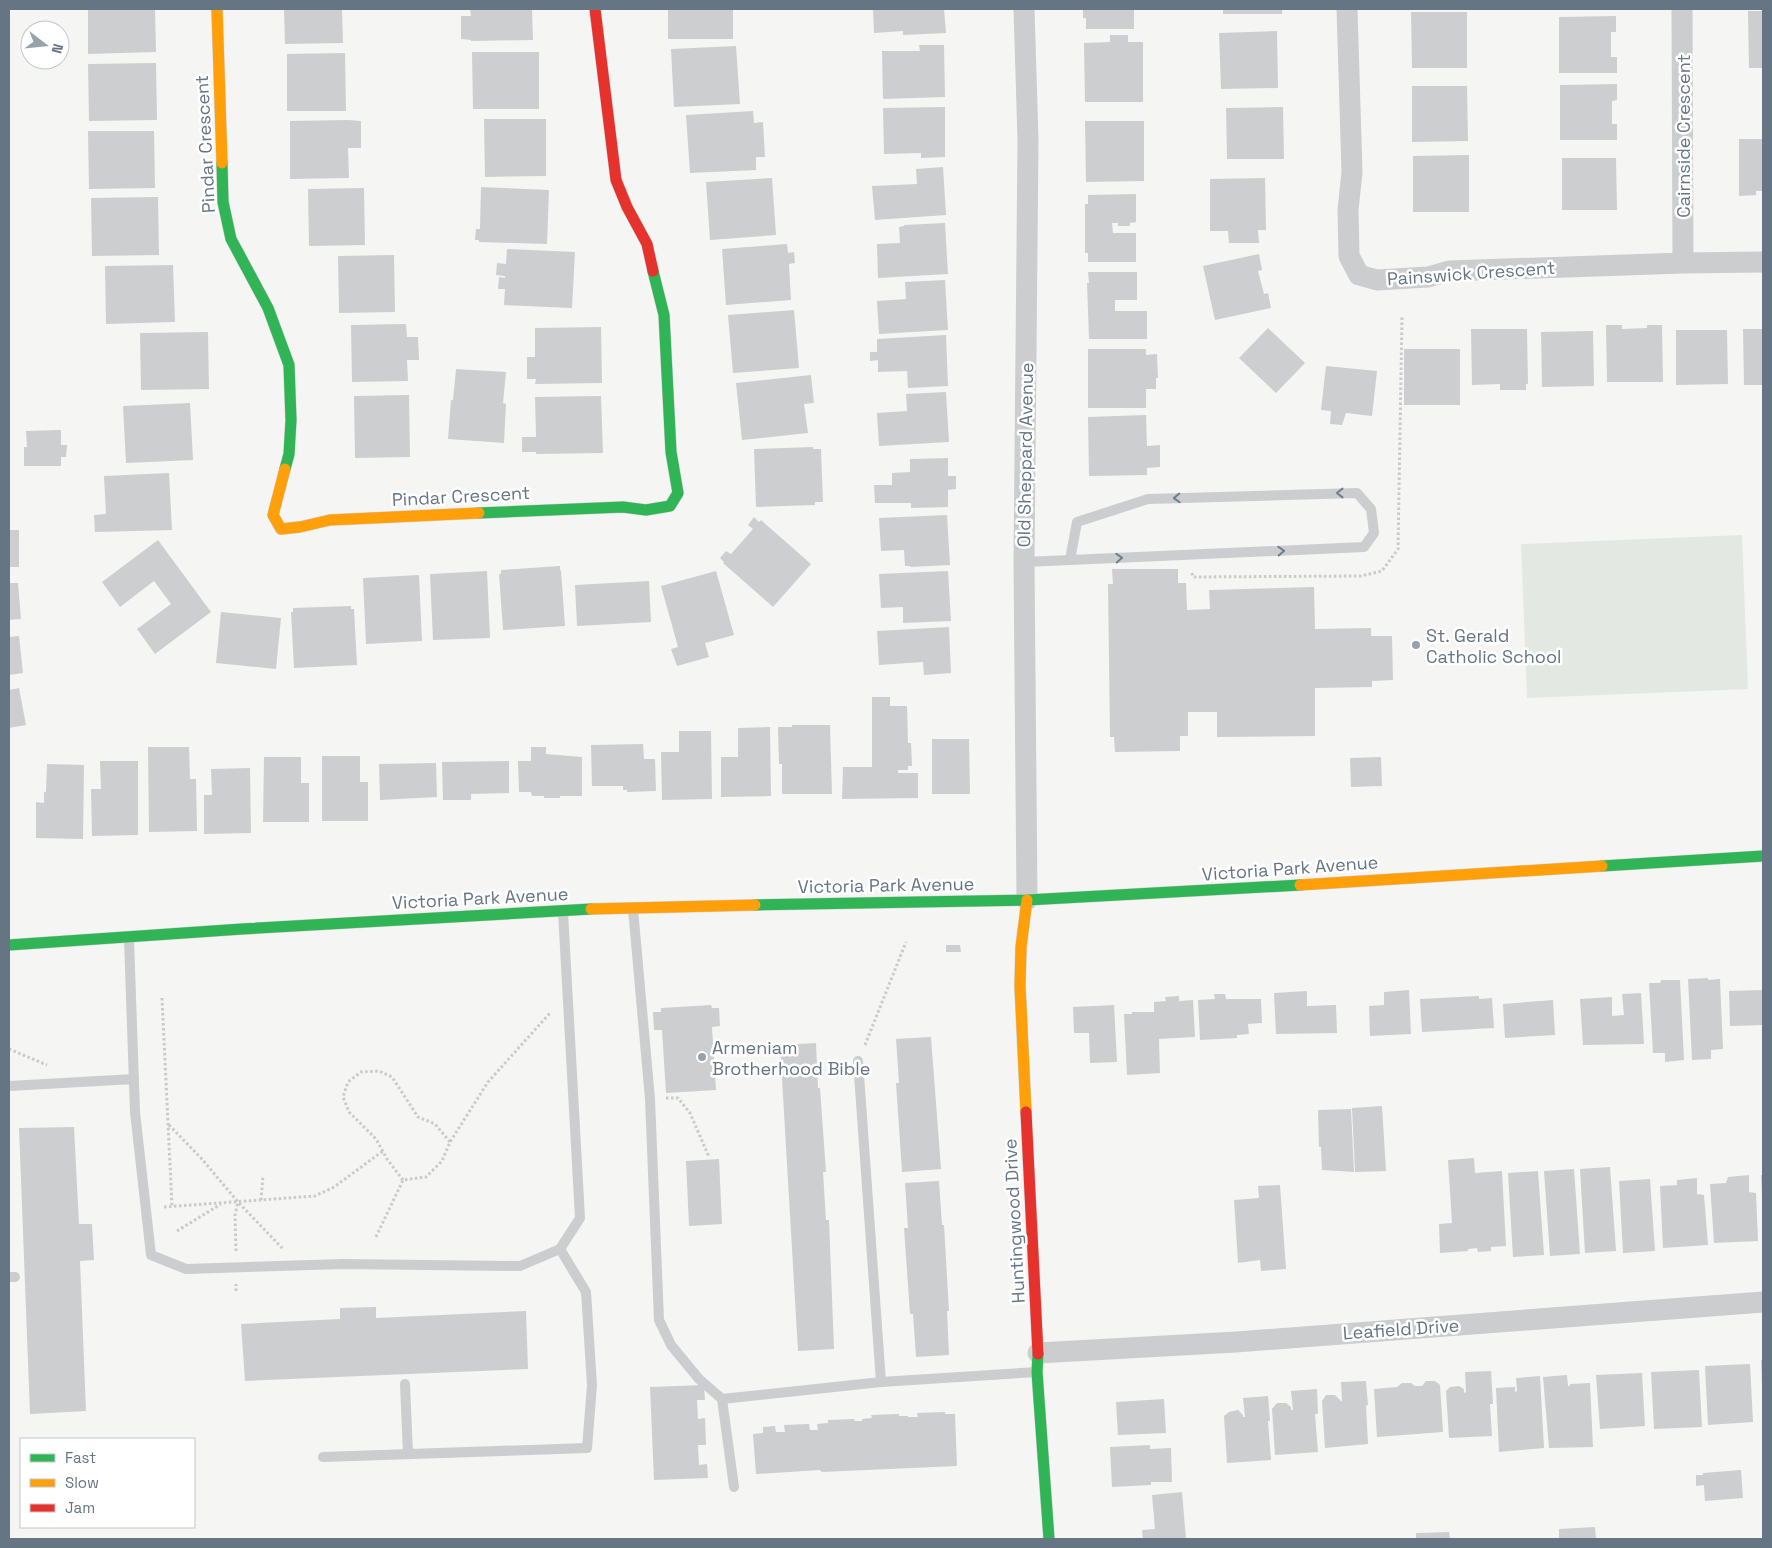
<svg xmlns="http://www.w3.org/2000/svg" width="1772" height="1548" font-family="'Space Grotesk',sans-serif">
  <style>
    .green { fill: #e4e8e2 }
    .building { fill: #cdcecf }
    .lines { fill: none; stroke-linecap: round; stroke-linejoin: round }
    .fast-casing { stroke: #d1d2d3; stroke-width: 12 }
    .slow-casing { stroke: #d1d2d3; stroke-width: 12 }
    .jam-casing { stroke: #d1d2d3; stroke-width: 12 }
    .path { stroke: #cacaca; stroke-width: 3; stroke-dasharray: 2.5 2.5; stroke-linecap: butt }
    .lane { stroke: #cbcdce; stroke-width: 10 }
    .street { stroke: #cbcdce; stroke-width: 21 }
    .fast { stroke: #30b455; stroke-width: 11 }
    .slow { stroke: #ff9f0a; stroke-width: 11 }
    .jam { stroke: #e5322d; stroke-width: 11 }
    .oneway { stroke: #6f7e8b }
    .poi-dot { fill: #97a2ab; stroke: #fff; stroke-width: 2 }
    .labels { text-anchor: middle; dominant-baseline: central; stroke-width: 5; stroke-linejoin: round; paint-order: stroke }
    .street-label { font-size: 18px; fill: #657584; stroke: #fff }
    .poi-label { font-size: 18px; fill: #657584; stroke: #fff; text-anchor: start }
  </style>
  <rect width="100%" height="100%" fill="#f5f5f4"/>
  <!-- green -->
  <path class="green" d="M1742,535L1748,689L1527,698L1521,544Z"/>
  <!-- building -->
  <path class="building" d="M88,9H155L156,52L88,54Z
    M284,9H342L343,43L285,44Z
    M470,9H532L533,40L471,41V40L461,39V16H471Z
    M668,9H733V39H668Z
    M873,9H944L946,33L903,35V31L874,33Z
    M1083,9H1134V29H1086V18H1083Z
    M1223,9H1282V14H1223Z
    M1748,11H1763V68H1749Z
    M1411,12H1467V68H1412Z
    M1616,16V32H1611V57H1617V73H1559V17Z
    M1277,31L1278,88L1221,89L1219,33Z
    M1110,35H1128V42H1143V102H1085L1084,43L1110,42Z
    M919,45H944L945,97L883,99L882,51H920Z
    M736,46L740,104L674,107L671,49Z
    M472,52H539V109H473Z
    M345,53L346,111H287V54Z
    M156,63L157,120L89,121L88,64Z
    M1617,84V100L1612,101V124H1617V140H1560V85Z
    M1412,86H1467L1468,141L1412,142Z
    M945,107V157L921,158V153L884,154L883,108Z
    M1283,107L1284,159H1227L1226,108Z
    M753,111L754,123L763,122L765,157H756V170L690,173L686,115Z
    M484,119H546V176L485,177Z
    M348,120L361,121V148H348L349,178L290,179V121Z
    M1085,121H1144V181L1086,182Z
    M88,131H154L155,188L89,189Z
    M1739,139H1763V191H1756V195L1739,196Z
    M1469,155V212H1413V156Z
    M1562,158H1616L1617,210H1562Z
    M943,167L946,215L875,220L872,186L917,184L916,169Z
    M772,178L776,235L710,240L706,182Z
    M1265,178L1266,230H1258L1259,243H1229L1228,231H1210V179Z
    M481,187L549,190L547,244L479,242V240H475L476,229H480Z
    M364,188L365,245L309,246L308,189Z
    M1136,194V222L1130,223V226H1118V223H1112L1113,233H1136V262H1088V253H1085V204H1088V195Z
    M158,197L159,255L92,256L91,198Z
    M945,223L948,274L878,278L877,244L900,243L899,227L904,226V225Z
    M787,244L788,253L794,252L795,263L789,264L791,300L726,305L722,249Z
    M507,249L575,252L572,308L504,305L505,289H498L499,277L505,278V276L496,275L497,263L506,264Z
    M1259,254L1262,270L1258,271L1264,294L1268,293L1271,308L1215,320L1203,266Z
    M394,255L395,312L339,313L338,256Z
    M173,265L175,322L106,324L105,266Z
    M1088,272H1137V300H1115V311H1147V339H1089L1087,283H1089Z
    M945,280L948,330L879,334L877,301L906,299L905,282Z
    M794,310L799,368L733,373L728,315Z
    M406,324L407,337H418L419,360H407L408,381L352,382L351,325Z
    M1606,325H1622V329L1647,328V325H1662L1663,382H1607Z
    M601,327L602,383L535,384L536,379H527V357H535V328Z
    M1268,328L1305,363L1276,393L1239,358Z
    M1471,329H1527L1528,384H1526V390H1500V384L1472,385Z
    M1743,329H1763V385H1744Z
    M1676,330H1727L1728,384L1676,385Z
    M1593,331L1594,386L1542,387L1541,332Z
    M208,332L209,389L141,390L140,333Z
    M946,335L948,386L908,388L907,371L878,372V360L870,361V352H877V339Z
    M1088,349H1146V355L1157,354L1158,378H1156V389H1146V408H1088Z
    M1404,349H1460V405H1404Z
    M1326,366L1377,371L1372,416L1346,413L1342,425L1330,424L1331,411L1321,410Z
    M456,369L506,372L503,403L506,404L504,443L448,439L451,400H453Z
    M811,375L814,403L804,404L808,433L742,440L736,383Z
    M946,392L949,442L879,446L877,413L907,411L906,394Z
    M409,395L410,457L355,458L354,396Z
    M601,396L603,453L536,454V452H522V437H536L535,397Z
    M190,403L193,460L126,463L123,406Z
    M1146,415L1147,446L1160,445V467L1147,468V475L1089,476L1088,417Z
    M61,430V445H67L66,457H61V466H24V447H27L26,431Z
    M813,447V449H821L823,502H815V505L756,507L754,449Z
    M948,458V476H956V489L948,490V507L911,508V503H875L874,485H892V473L910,472V459Z
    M169,473L172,530L95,532L94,515L106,514L104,476Z
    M947,515L950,565L910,567V566H905L904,550L881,551L879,518Z
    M754,517L759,522L761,520L811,564L773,607L723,563L724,562L720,558L726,551L731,554L753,529L748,525Z
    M9,530H19V567H9Z
    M158,540L211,612L155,654L137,629L171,604L154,581L120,607L102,582Z
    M560,566V571L561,570L565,626L503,630L499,574H501V570Z
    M1112,569H1178V583H1186L1187,610L1210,609L1209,590L1314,587L1315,629L1371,628V636H1392L1393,680L1372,681V687L1315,688V736L1217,737V712H1188V736H1180V751L1115,752L1114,737H1110L1108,584H1113Z
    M487,571L490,638L433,640L430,574Z
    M716,571L734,635L705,643L709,657L677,666L671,649L678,647L661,586Z
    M948,571L951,621L903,623V607L881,608L879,574Z
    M419,575L422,641L366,644L363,578Z
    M649,581L651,622L577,626L575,585Z
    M9,583H18L21,619L9,620Z
    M351,606V609H354L357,665L294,668L291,612H293V608Z
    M221,612L281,618L276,669L216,663Z
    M949,627L951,673L924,675L923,662L879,665L877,631Z
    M19,636L23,673L9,675V637Z
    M19,688L26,725L9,728V690Z
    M872,697H890V706H907L908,743H911L912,766H908V770H898V773H918V798L842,799L843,767H872Z
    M792,725H830L832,794H782V764H779L778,727H792Z
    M770,727L771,796L721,797V757H738V728Z
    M679,731H711L712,799L662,800L661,752H679Z
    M932,739H969L970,794H932Z
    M643,744L644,759H655L656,791L627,792V790H623V786H592L591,745Z
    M148,747H189L190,779H196L197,831L149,832Z
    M531,747H546V754L582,757V796H560V798H544V796H532L531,792H519L518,761H531Z
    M322,756H360V782H368V821H322Z
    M264,757H301V783H309V822H263Z
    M1381,757L1382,786L1351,787L1350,758Z
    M100,761H138V835L92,836L91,789H101Z
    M509,761V793L471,794V800H443L442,762Z
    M436,763L437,797L380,800L379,764Z
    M47,764L84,765L83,839L36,838V802L44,803V792H46Z
    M250,768L251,833L204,834V795H212L211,769Z
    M946,945H960L961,952H946Z
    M1708,978V980L1720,979L1723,1049L1711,1050V1059L1692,1060L1688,979Z
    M1661,980H1680L1684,1060L1665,1062V1053H1653L1649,983H1660Z
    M1409,990L1411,1034L1370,1036L1369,1006L1384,1005V992Z
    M1763,990V1025L1730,1026L1729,991Z
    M1307,991V1006L1336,1005L1337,1033L1276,1034L1274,993Z
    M1641,993L1644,1044L1583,1045L1580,999L1612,997V1016L1624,1015L1622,994Z
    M1214,994H1225L1226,999H1261L1262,1023L1248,1024L1249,1034L1237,1035V1038L1200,1040L1198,1000L1215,999Z
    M1179,996V1001L1193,1000L1195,1037L1159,1039L1160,1073L1127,1075L1124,1014H1132V1012H1154V1002L1166,1001L1165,997Z
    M1479,996V999L1492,998L1494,1028L1422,1032L1420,999Z
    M1553,1000L1555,1035L1505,1038L1503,1004Z
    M711,1005L712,1008H719L720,1026L712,1027L716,1090L666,1093L662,1030H654L653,1012H661V1008Z
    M1114,1005L1117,1062L1090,1063L1089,1033H1074L1073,1007Z
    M931,1037L941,1169L902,1172L896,1083H899L896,1039Z
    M816,1043L818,1088H820L826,1172H823L826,1220H829L834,1349L798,1351L780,1045Z
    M1382,1106L1386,1171L1355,1172L1352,1108Z
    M1351,1109L1354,1172L1322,1170L1321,1147H1319L1318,1110Z
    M74,1127L79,1224H92L94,1260L80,1261L86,1411L30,1414L19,1128Z
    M1474,1158L1475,1173L1502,1171L1506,1246L1491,1247V1251L1478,1252L1477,1248L1468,1249V1251L1440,1253L1439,1224L1452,1223L1448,1160Z
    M719,1159L722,1224L689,1226L686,1161Z
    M1610,1167L1616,1251L1585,1253L1580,1169Z
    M1574,1169L1580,1254L1550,1256L1544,1171Z
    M1538,1171L1544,1255L1513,1257L1508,1173Z
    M1749,1175V1192L1756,1193L1758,1241L1714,1243L1710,1184L1726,1183L1728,1177Z
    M1761,1175H1763V1197H1762Z
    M1697,1178V1194L1704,1195L1708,1245L1663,1248L1660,1186L1677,1185V1180Z
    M1650,1179L1655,1251L1623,1253L1619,1181Z
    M939,1181L942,1225H944L949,1311H947L949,1355L916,1357L913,1314H910L904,1228H908L905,1183Z
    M1280,1185L1286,1269L1261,1271L1260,1260L1238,1263L1234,1200L1259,1198L1258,1186Z
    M376,1307V1318L526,1311L528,1369L245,1381L241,1324L340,1319V1308Z
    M1761,1360H1763V1387H1762Z
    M1750,1364L1753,1422L1708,1425L1705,1366Z
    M1699,1370L1702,1427L1654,1429L1651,1372Z
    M1491,1371L1493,1404H1490L1492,1436L1449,1438L1446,1391L1450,1387L1459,1386L1464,1389V1393L1466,1392L1465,1372Z
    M1642,1373L1645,1426L1600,1429L1596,1375Z
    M1567,1375L1568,1386H1570V1384L1590,1383L1593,1447L1549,1448L1543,1377Z
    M1540,1376L1544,1448L1499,1452L1496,1388L1515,1387V1392L1517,1391L1516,1378Z
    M1366,1381L1368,1405L1366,1406L1368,1444L1325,1448L1322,1401L1326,1395H1335L1342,1402L1341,1382Z
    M1426,1381H1435L1440,1385L1443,1432L1377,1437L1374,1389L1397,1387L1402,1383H1411L1415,1386H1422Z
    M704,1385L705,1400H697L698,1419L705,1418L706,1445H698L699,1465L707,1464L708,1478L654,1480L650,1387Z
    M1317,1389L1318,1414H1315L1318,1452L1275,1455L1272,1409L1277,1403H1286L1291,1407V1410H1293L1291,1391Z
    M1268,1396L1270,1421H1268L1271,1460L1227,1463L1224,1416L1229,1412L1238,1410L1243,1415V1417H1245L1243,1398Z
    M1164,1399L1166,1433L1118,1435L1116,1402Z
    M945,1412V1414H955L957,1466L822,1472L820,1470L756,1474L753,1434L763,1433V1427L775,1426L776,1432H785L784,1425L809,1424L810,1430H818L817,1424L828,1423V1420L854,1419L855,1421H862V1419L872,1418L871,1415L899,1414V1416H908V1417H918L917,1413Z
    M1150,1445V1449L1171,1448L1172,1482H1151V1485L1112,1487L1110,1447Z
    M1741,1470L1743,1498L1705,1501L1704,1485L1696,1486V1475H1703V1473Z
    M1182,1492L1186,1539H1143L1142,1530L1155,1529L1152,1495Z
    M1595,1527L1596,1539H1559V1529Z
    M1449,1532L1450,1539H1416V1533Z"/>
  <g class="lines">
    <!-- fast casing -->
    <g class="fast-casing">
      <path id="fast" d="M222,163L223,202L231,239L268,308L289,365L291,420L289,454L285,469
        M479,513L623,507L646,510L670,506L678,493L671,452L664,315L653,271
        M1602,866L1763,856
        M755,905L1027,900L1300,885
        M9,945L242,929L591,909
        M1038,1354L1037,1372L1049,1539"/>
    </g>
    <!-- slow casing -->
    <g class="slow-casing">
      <path id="slow" d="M217,9L222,163
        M285,469L273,515L281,529L300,527L330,520L479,513
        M1300,885L1602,866
        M591,909L755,905
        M1026,1112L1020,986L1021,947L1027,900"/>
    </g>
    <!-- jam casing -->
    <g class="jam-casing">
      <path id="jam" d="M595,9L616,180L627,207L647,244L653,271
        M1026,1112L1038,1354"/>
    </g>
    <!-- path -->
    <path class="path" d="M1192,573L1193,577L1361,576L1382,571L1398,549L1402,316
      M162,998L172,1206
      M865,1045L906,942
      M9,1049L47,1065
      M666,1098H678L690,1113L709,1157
      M169,1125L201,1158L238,1202L283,1249
      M403,1180L387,1159L376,1139L349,1112L343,1097L348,1082L361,1072L379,1071L392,1077L418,1117L435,1124L450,1142
      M261,1200L263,1176
      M164,1207L315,1196L334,1187L383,1151
      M177,1231L221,1204
      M376,1237L403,1180L426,1177L442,1161L450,1142L488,1082L550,1013
      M236,1251L235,1215L238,1202
      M236,1291V1284"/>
    <!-- lane -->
    <path class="lane" d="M1024,562L1070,560L1364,547L1374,533L1371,509L1357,493L1148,499L1077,522L1070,560
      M633,909L650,1099L659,1320L671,1345L699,1379L722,1399
      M129,939L135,1112L151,1255L186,1269L343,1264L520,1266L560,1249L580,1218L563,912
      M858,1061L881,1382
      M9,1086L134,1079
      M9,1277H15
      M405,1384L408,1454
      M323,1457L587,1448L592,1385L586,1292L560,1249
      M734,1487L722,1399L881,1382L1036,1372"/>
    <!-- street -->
    <path class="street" d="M1024,9L1028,140L1024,562L1027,900
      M1347,9L1352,172L1348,210L1349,256L1359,275L1377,280L1428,277L1449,271L1683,263L1763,262
      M1682,9L1683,263
      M1038,1353L1236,1342L1763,1302"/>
    <!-- fast -->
    <use href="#fast" class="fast"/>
    <!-- slow -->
    <use href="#slow" class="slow"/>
    <!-- jam -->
    <use href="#jam" class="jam"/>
  </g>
  <!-- one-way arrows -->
  <defs><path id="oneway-chevron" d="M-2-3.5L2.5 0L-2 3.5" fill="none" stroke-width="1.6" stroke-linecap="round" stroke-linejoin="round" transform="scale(1.25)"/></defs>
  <g class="oneway">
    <use href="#oneway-chevron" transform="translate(1340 493) rotate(180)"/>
    <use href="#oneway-chevron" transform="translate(1177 498) rotate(178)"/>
    <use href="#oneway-chevron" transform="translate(1281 551) rotate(-3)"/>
    <use href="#oneway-chevron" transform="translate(1119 558) rotate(-3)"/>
  </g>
  <!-- markers -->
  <g class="poi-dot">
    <circle cx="1416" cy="645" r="5"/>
    <circle cx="702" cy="1057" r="5"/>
  </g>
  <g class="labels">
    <!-- street labels -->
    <g class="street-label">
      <text transform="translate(1683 136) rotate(-90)">Cairnside Crescent</text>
      <text transform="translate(205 144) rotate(-93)">Pindar Crescent</text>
      <text transform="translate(1471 273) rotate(-4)">Painswick Crescent</text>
      <text transform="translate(1025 455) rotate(-89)">Old Sheppard Avenue</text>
      <text transform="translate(461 496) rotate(-3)">Pindar Crescent</text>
      <text transform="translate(1290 868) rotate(-4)">Victoria Park Avenue</text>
      <text transform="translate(886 885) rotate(-1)">Victoria Park Avenue</text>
      <text transform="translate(480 898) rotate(-3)">Victoria Park Avenue</text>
      <text transform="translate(1014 1221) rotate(-93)">Huntingwood Drive</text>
      <text transform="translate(1401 1329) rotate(-4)">Leafield Drive</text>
    </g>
    <!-- poi labels -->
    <g class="poi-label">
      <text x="1426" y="635">St. Gerald<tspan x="1426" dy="21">Catholic School</tspan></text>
      <text x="712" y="1047">Armeniam<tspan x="712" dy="21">Brotherhood Bible</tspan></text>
    </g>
  </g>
  <!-- border -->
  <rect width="1772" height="1548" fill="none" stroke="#657584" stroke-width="20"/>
  <!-- legend -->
  <rect x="20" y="1438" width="175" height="90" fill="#ffffff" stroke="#c1c8ce"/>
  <rect x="30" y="1454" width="25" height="8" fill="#30b455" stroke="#c1c8ce"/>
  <text x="65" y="1463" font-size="15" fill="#657584">Fast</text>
  <rect x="30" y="1479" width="25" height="8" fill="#ff9f0a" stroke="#c1c8ce"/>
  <text x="65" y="1488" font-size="15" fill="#657584">Slow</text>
  <rect x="30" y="1504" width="25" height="8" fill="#e5322d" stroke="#c1c8ce"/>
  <text x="65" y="1513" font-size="15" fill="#657584">Jam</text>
  <!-- north arrow -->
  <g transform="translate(45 45) rotate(106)"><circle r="24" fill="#ffffff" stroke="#c1c8ce"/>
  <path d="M0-4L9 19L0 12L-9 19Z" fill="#97a2ab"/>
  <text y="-8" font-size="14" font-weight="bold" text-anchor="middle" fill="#657584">N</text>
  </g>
</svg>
